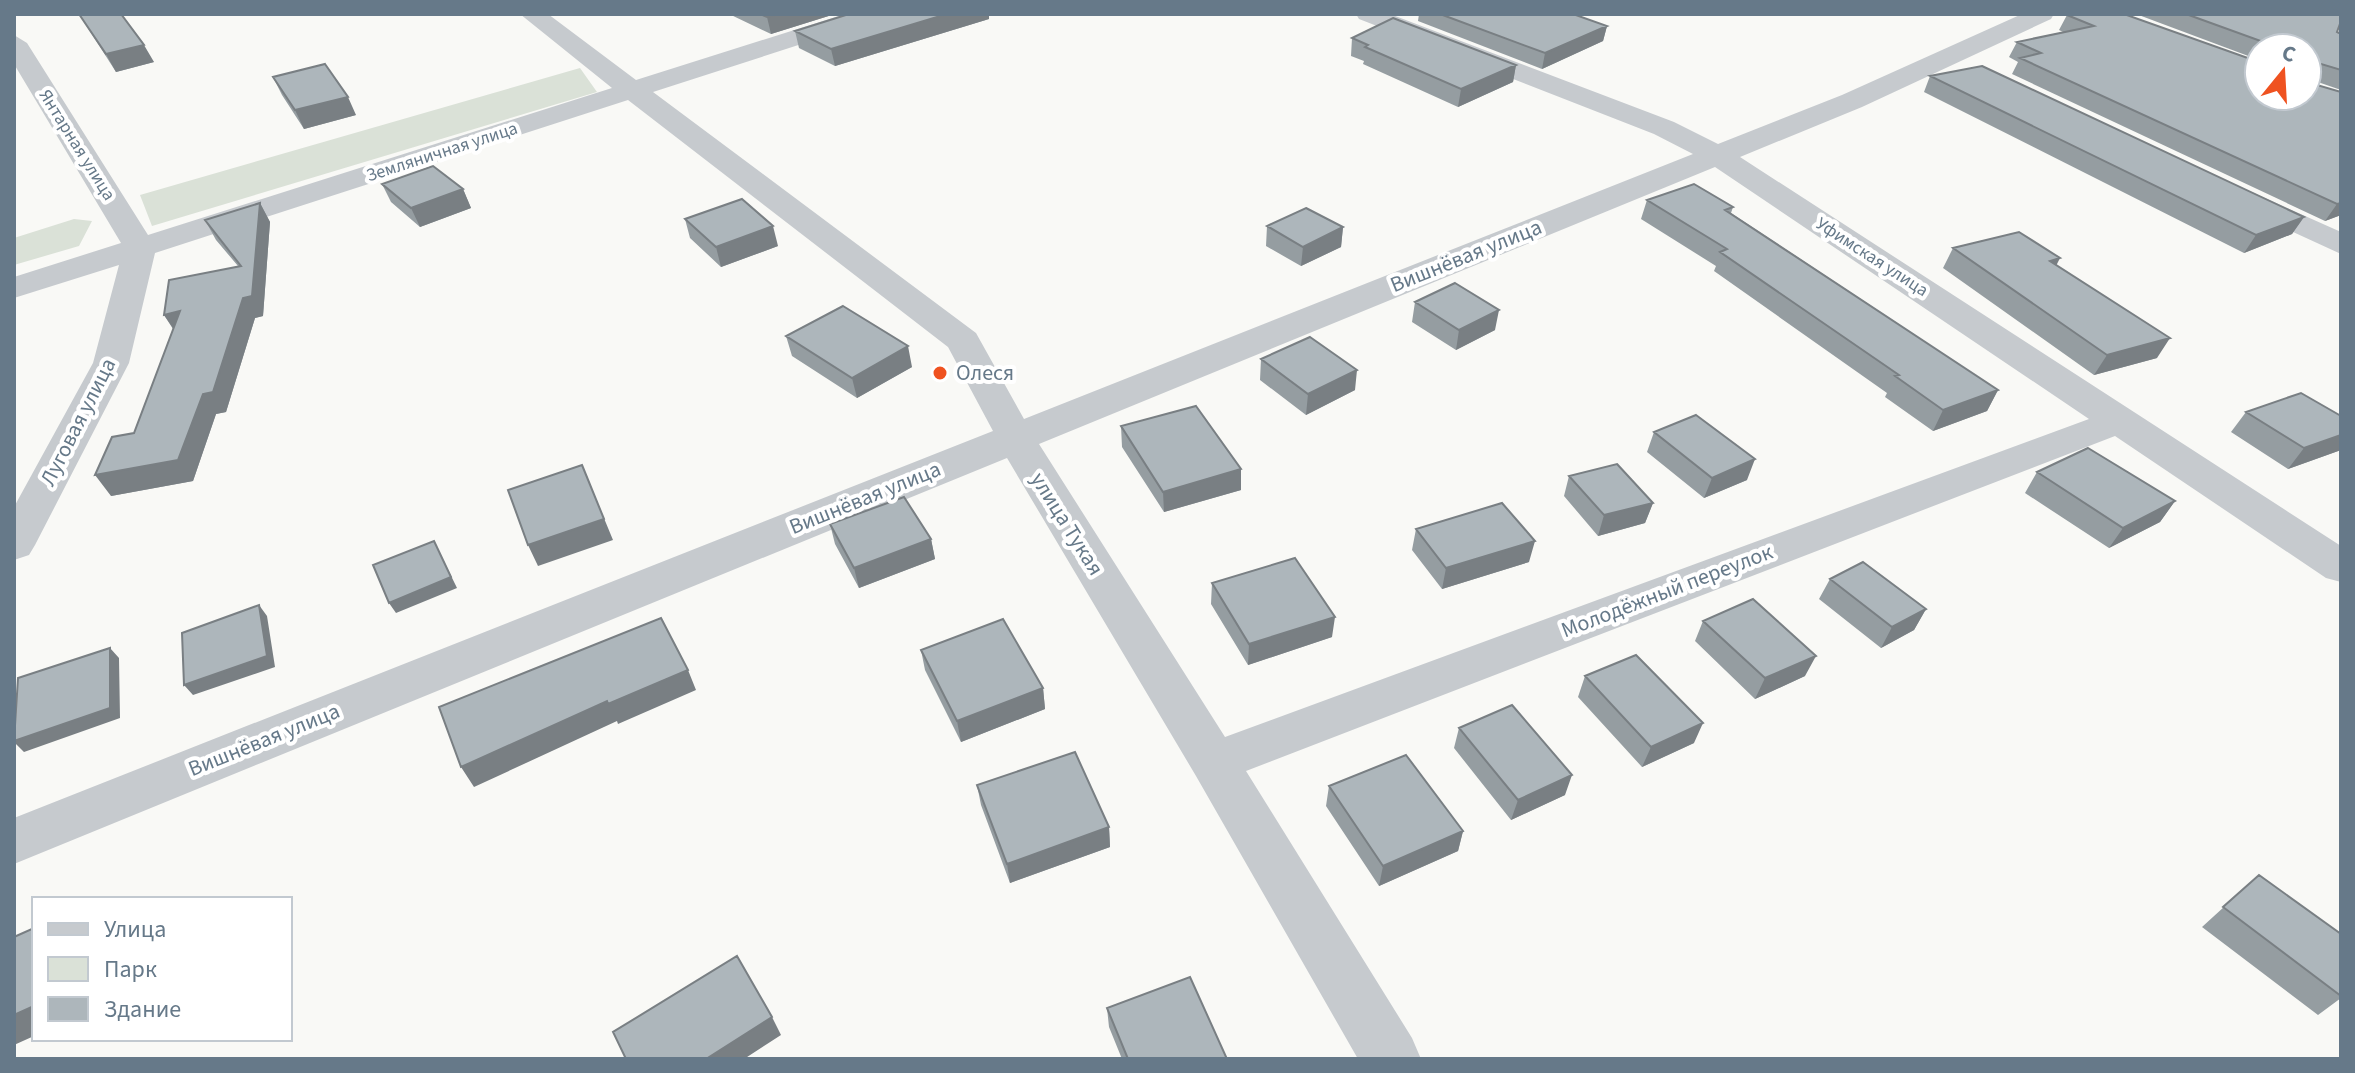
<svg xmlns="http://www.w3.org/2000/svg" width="2355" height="1073" font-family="'Source Sans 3',sans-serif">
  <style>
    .green { fill: #dae1d7 }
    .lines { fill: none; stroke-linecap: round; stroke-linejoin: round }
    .minor { fill: #c6cace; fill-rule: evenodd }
    .wall { fill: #959da1 }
    .shaded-wall { fill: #797f83 }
    .building { fill: #adb6bb; stroke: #797f83; stroke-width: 2 }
    .poi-dot { fill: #ef5220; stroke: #fff; stroke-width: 3 }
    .labels { text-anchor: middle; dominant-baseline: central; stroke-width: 8; stroke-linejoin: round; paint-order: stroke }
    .far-street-label { font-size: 18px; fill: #667989; stroke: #fff }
    .street-label { font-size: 22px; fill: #667989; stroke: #fff }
    .poi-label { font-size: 22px; fill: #667989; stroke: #fff; text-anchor: start }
  </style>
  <rect width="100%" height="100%" fill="#f9f9f6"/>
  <!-- green -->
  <path class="green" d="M580,68L597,92L152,226L140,195Z
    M74,219L92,221L79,246L14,265V238Z"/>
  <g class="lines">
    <!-- minor -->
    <path class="minor" d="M520,14H548L636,80L845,14H882L879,19L653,92L976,333L1024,419L1693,154L1654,134L1359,19L1356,14H1390L1674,122L1718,144L1842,95L2022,14H2054L2051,19L1862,107L1740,157L2341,546V582L2326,578L2115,436L1246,771L1412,1038L1421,1059H1358L1196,776L1007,458L14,864V818L993,431L948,347L628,100L155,253L129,363L35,545L29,555L14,560V507L93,363L119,265L14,298V277L121,243L14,64V35L27,43L148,235L612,88ZM1715,167L2089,419L1225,737L1039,444Z
      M2247,190L2341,232V254L2236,206L2232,199L2236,192Z"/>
  </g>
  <!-- wall -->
  <path class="wall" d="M79,14L154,62L116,72Z
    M729,14H835L771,34Z
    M1419,14H1573L1607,26L1603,41L1542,69L1418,21Z
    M2136,14H2341L2337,32L2341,34V90L2312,80L2310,83L2341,92V215L2325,221L2012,74L2018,62L2009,57L2017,42L2063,32L2059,30L2067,15L2259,96L2307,48H2259V60Z
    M989,19L835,66L799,48L795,31Z
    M1352,38L1516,65L1513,82L1458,107L1363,64L1364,61L1351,56Z
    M1930,76L2304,217L2292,234L2244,253L1924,92Z
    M273,77L356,115L304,129L282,95Z
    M382,184L463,189L471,208L420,227L391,202Z
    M1647,200L1733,207L1731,213L1998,390L1987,411L1933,431L1885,397L1887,393L1714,271L1716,266L1641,219Z
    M260,203L270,222L263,316L255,318L226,412L216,414L193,481L111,496L173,329L164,315L238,266L216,240L205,220Z
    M685,219L778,246L721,267L690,238Z
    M1267,226L1343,227L1341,247L1301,266L1266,246Z
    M1953,248L2056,265L2157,358L2094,375L1943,268Z
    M1415,302L1495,330L1456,350L1412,322Z
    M786,336L912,367L857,398L792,356Z
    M1261,359L1355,390L1306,415L1260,380Z
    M2246,412L2341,416V450L2288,469L2231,432Z
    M1121,426L1241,490L1164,512L1122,447Z
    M1654,432L1747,480L1704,498L1647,452Z
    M2037,472L2175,501L2160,522L2109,548L2025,493Z
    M1569,476L1653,503L1645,523L1598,536L1564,496Z
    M830,524L931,539L935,559L859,588L835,544Z
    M1416,529L1529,562L1442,589L1412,550Z
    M1830,579L1926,609L1914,630L1881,648L1819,599Z
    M1212,583L1332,637L1248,665L1211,604Z
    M1703,621L1805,676L1755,699L1695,641Z
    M921,650L1043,688L1045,709L961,742L925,670Z
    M1585,676L1694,743L1642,767L1578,697Z
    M1459,728L1565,795L1511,820L1454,748Z
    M977,785L1109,827L1110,847L1010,883L981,805Z
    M1329,786L1463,831L1458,851L1379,886L1326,806Z
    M2259,875L2341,934V998L2318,1015L2202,927Z
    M1107,1008L1227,1059H1122L1109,1027Z"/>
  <!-- shaded-wall -->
  <path class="shaded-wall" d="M778,14H835L771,34L767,17Z
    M947,14H989V19L835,66L831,49Z
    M1607,26L1603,41L1542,69L1545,53Z
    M144,45L154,62L116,72L106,54Z
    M2318,63L2308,78L2314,77L2307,88V77L2314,66Z
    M1516,65L1513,82L1458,107L1461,89Z
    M348,97L356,115L304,129L295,110Z
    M463,189L471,208L420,227L411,208Z
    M260,203L270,222L263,316L255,318L226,412L216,414L193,481L111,496L95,475L203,394Z
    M2341,203V215L2325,221L2337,204Z
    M2304,217L2292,234L2244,253L2256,235Z
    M773,226L778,246L721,267L716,247Z
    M1343,227L1341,247L1301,266L1303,247Z
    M2060,258L2050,278V261Z
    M1499,310L1495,330L1456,350L1459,330Z
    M180,311L177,334L164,315Z
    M2170,338L2157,358L2094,375L2107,355Z
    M908,346L912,367L857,398L852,378Z
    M1357,370L1355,390L1306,415L1308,394Z
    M1998,390L1987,411L1933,431L1943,410Z
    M2341,435V450L2288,469L2304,448Z
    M1755,459L1747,480L1704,498L1712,478Z
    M582,465L613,540L538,566L528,545Z
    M1241,469V490L1164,512L1163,492Z
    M2175,501L2160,522L2109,548L2123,528Z
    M1653,503L1645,523L1598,536L1604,515Z
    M931,539L935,559L859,588L854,568Z
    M434,541L457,588L396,613L389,603Z
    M1535,541L1529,562L1442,589L1446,568Z
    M259,605L267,616L275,667L193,695L184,685Z
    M1926,609L1914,630L1881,648L1892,627Z
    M1335,617L1332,637L1248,665L1249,644Z
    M110,648L119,658L120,718L24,752L14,742Z
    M1816,656L1805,676L1755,699L1765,678Z
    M688,670L696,690L618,724L617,721L474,787L461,767L607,701Z
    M1043,688L1045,709L961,742L957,721Z
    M1703,723L1694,743L1642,767L1651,747Z
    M1572,775L1565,795L1511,820L1518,800Z
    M1109,827L1110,847L1010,883L1007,864Z
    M1463,831L1458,851L1379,886L1383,866Z
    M34,1006V1036L14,1045V1015Z
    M772,1017L781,1035L744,1059H706Z"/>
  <!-- building -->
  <path class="building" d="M79,14H121L144,45L106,54Z
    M760,14H778L767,17Z
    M849,14H947L831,49L795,31Z
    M1440,14H1573L1607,26L1545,53Z
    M2070,14H2124L2259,62V96H2307V82L2341,92V203L2337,204L2020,58L2041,53L2017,42L2094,26L2067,15Z
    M2186,14H2341V21L2337,32L2341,34V70L2318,63L2314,66V77L2307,79V48H2270L2269,44Z
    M1393,18L1516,65L1461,89L1365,47L1368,45L1352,38Z
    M325,64L348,97L295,110L273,77Z
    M1982,66L2304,217L2256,235L1930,76Z
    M433,166L463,189L411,208L382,184Z
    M1694,184L1733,207L1725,210L1998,390L1943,410L1895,376L1899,375L1720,252L1727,249L1647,200Z
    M742,199L773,226L716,247L685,219Z
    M260,203L252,296L243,298L213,392L203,394L178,460L95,475L112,437L134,433L180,311L164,315L169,280L241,266L205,220Z
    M1306,208L1343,227L1303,247L1267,226Z
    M2019,232L2060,258L2050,261L2170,338L2107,355L1953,248Z
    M1455,283L1499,310L1459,330L1415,302Z
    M843,306L908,346L852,378L786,336Z
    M1310,337L1357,370L1308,394L1261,359Z
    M2301,393L2341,416V435L2304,448L2246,412Z
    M1196,406L1241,469L1163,492L1121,426Z
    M1696,415L1755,459L1712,478L1654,432Z
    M2088,448L2175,501L2123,528L2037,472Z
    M1617,464L1653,503L1604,515L1569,476Z
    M582,465L604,519L528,545L508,490Z
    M904,497L931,539L854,568L830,524Z
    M1502,503L1535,541L1446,568L1416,529Z
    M434,541L451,577L389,603L373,565Z
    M1295,558L1335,617L1249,644L1212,583Z
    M1863,562L1926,609L1892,627L1830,579Z
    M1753,599L1816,656L1765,678L1703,621Z
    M259,605L267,656L184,685L182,633Z
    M661,618L688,670L608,704L607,701L461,767L439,707Z
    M1003,619L1043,688L957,721L921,650Z
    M110,648V708L14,741L18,678Z
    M1636,655L1703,723L1651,747L1585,676Z
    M1512,705L1572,775L1518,800L1459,728Z
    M1075,752L1109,827L1007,864L977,785Z
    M1406,755L1463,831L1383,866L1329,786Z
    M2259,875L2341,934V996L2223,907Z
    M34,928V1006L14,1015V937Z
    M737,956L772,1017L706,1059H626L613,1032Z
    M1190,977L1227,1059H1128L1107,1008Z"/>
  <!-- markers -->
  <circle class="poi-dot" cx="940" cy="373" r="8"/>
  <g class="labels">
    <!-- far-street labels -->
    <g class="far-street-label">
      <text transform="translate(77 145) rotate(58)">Янтарная улица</text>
      <text transform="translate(442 152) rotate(-18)">Земляничная улица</text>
      <text transform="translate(1872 257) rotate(33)">Уфимская улица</text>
    </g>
    <!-- street labels -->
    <g class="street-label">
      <text transform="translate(1466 256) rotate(-22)">Вишнёвая улица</text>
      <text transform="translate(78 422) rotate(-63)">Луговая улица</text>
      <text transform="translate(865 498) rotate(-22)">Вишнёвая улица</text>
      <text transform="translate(1067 524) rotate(58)">улица Тукая</text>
      <text transform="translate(1667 591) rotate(-21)">Молодёжный переулок</text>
      <text transform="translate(264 740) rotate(-22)">Вишнёвая улица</text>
    </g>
    <!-- poi labels -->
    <g class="poi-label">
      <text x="956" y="373">Олеся</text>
    </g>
  </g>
  <!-- border -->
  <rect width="2355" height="1073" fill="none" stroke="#667989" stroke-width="32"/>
  <!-- legend -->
  <rect x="32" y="897" width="260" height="144" fill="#ffffff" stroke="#c2c9d0" stroke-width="2"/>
  <rect x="48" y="923" width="40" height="12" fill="#c6cace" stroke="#c2c9d0" stroke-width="2"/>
  <text x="104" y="937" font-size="24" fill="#667989">Улица</text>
  <rect x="48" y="957" width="40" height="24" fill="#dae1d7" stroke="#c2c9d0" stroke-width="2"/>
  <text x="104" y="977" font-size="24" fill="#667989">Парк</text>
  <rect x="48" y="997" width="40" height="24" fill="#adb6bb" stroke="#c2c9d0" stroke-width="2"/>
  <text x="104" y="1017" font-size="24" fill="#667989">Здание</text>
  <!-- north arrow -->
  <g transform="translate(2283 72) rotate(18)"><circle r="38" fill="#ffffff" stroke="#c2c9d0" stroke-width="2"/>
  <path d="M0-6L14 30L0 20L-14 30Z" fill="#ef5220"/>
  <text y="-12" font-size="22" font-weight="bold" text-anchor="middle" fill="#667989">С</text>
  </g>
</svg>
